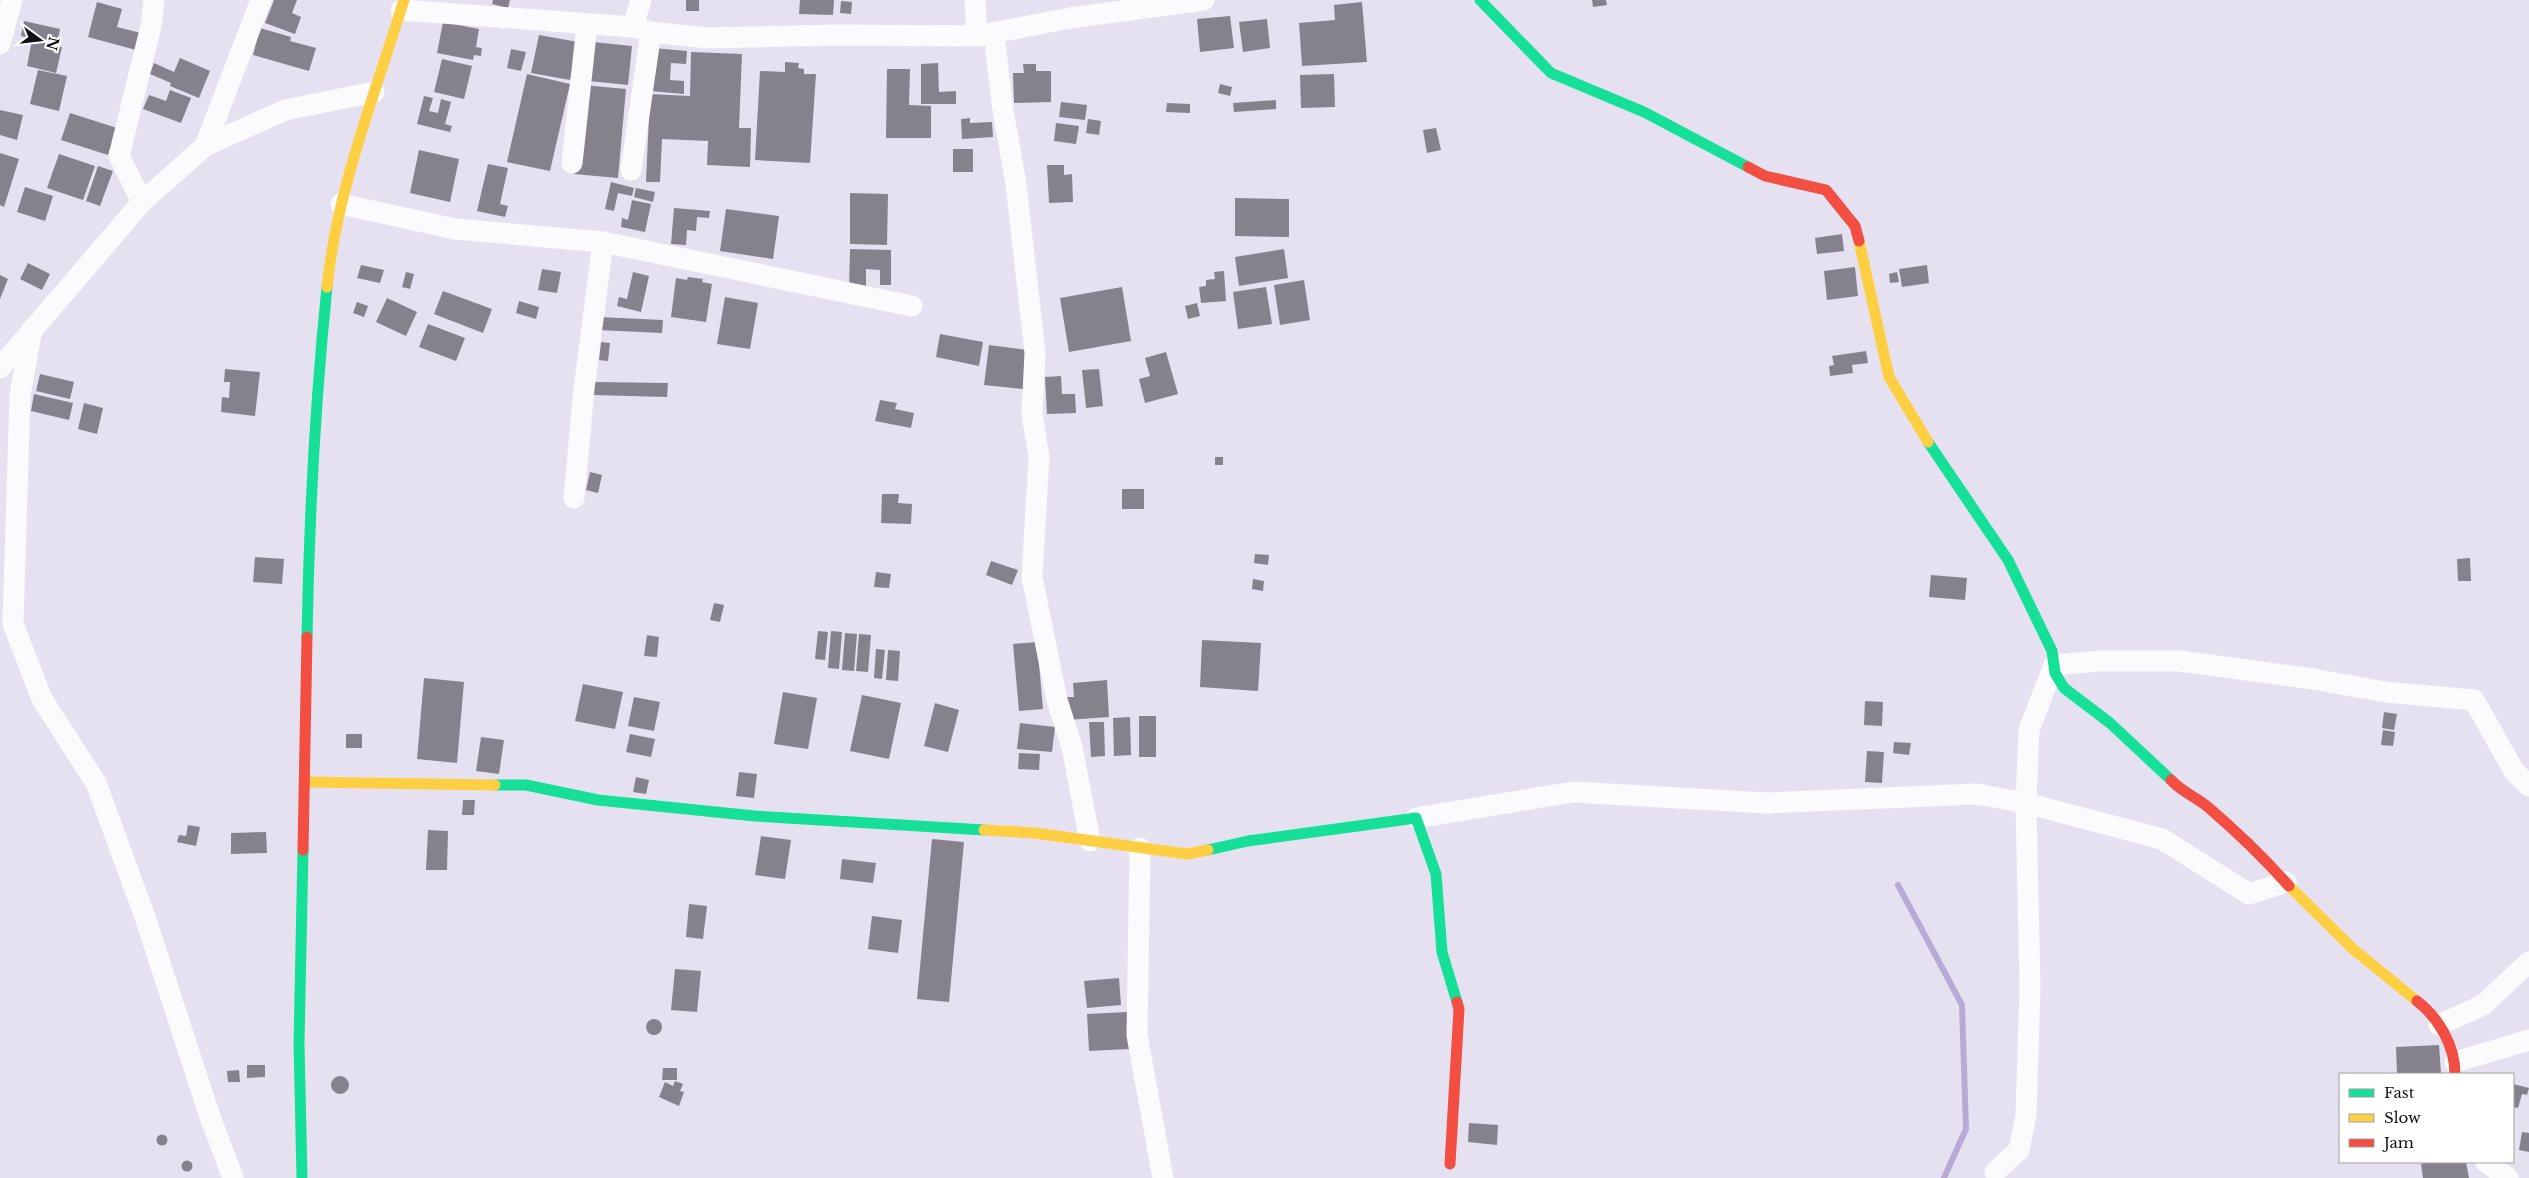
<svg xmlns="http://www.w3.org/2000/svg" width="2529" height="1178" font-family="'Libre Baskerville',serif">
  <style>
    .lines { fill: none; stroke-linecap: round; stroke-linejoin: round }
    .stream { stroke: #b7abd5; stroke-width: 6 }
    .building { fill: #85818d }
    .street { stroke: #fbfafd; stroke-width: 21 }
    .fast { stroke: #16e098; stroke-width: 11 }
    .slow { stroke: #ffcf43; stroke-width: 11 }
    .jam { stroke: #f24e42; stroke-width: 11 }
  </style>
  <rect width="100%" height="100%" fill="#e6e1f1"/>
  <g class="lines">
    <!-- stream -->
    <path class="stream" d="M1898,885L1962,1005L1966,1129L1944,1178"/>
  </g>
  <!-- building -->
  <path class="building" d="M274,0H297L292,13L301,17L295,34L265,23Z
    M493,0H510L508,8L492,4Z
    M686,0H699V11H686Z
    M800,0H834L833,15L799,14Z
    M1592,0H1606L1607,5L1593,7Z
    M841,1L852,2L851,14L840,13Z
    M97,2L122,9L117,27L141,33L136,50L88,37Z
    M1362,2L1367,62L1302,66L1299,23L1335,20L1334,5Z
    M1230,16L1234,48L1200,52L1197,19Z
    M1267,19L1270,48L1243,52L1239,22Z
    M24,21L60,29L57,44L21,36Z
    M443,22L479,29L476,47L482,48L481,56L474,55L473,60L437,53Z
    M260,28L291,37L290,41L316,48L309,71L253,55Z
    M539,35L578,42L570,80L531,73Z
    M32,40L62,47L56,73L27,66Z
    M593,42L632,46L628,85L589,81Z
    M653,48L687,51L686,64L671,63L670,80L684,81V94L650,91Z
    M511,49L526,52L521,71L507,68Z
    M691,52L742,54L739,128H751L750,167L707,165L708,141L662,139L660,182H646L650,94L690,96Z
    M180,58L210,71L199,98L170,86L171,83L150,74L154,63L174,72Z
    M442,59L472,66L464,99L434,92Z
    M785,62L799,63L798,68L804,69V74H816L810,163L755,160L760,71L785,72Z
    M938,63L939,92L956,91V104H921V64Z
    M1023,64H1036V71H1051V102L1014,103L1013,73H1024Z
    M887,69H910L909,105L931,106V138H886Z
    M38,70L67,76L59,111L30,104Z
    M527,74L570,84L550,171L507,162Z
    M1334,74L1335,107L1301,108L1300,75Z
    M1220,84L1232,87L1230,96L1218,93Z
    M583,85L626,89L618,178L574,174Z
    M170,90L191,98L181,123L143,109L149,95L166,101Z
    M424,96L433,98L429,111L438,113L441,99L451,102L445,124L452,126L450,132L417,124Z
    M1276,100V109L1234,112L1233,103Z
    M1061,102L1087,105L1085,120L1059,117Z
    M1167,103L1190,104V113L1166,112Z
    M0,110L23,115L17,140L0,135Z
    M70,113L117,128L108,155L61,140Z
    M970,118V123L992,122L993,137L962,139L961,119Z
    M1088,119L1101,121L1099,135L1086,133Z
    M1056,123L1079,126L1076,144L1054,141Z
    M1436,128L1441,150L1427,153L1423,130Z
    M953,149H973V172H953Z
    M419,150L459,159L450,202L410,193Z
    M0,153L19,159L4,207L0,205Z
    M59,154L95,166L83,200L47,188Z
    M488,164L508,168L500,204L508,206L505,217L477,211Z
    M1047,165H1064V175L1072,174L1073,202L1049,203Z
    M98,166L113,171L100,206L86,201Z
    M611,182L634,188L632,196L618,193L614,211L605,209Z
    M25,187L53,196L45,221L17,212Z
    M636,188L655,192L653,202L634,197Z
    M850,193L888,194L887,245L850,244Z
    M1235,198L1289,199V237L1235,236Z
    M632,200L651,204L645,232L621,227L622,218L628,220Z
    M674,208L710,211L709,218L697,217L696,231L687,230L686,245L671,244Z
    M726,209L779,216L773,259L720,251Z
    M1842,234L1844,251L1817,254L1815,238Z
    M850,249L891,250V285H880V270L866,269V291H849Z
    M1284,249L1288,278L1239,286L1235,257Z
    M28,263L50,274L42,290L20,279Z
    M361,265L384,270L380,283L357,278Z
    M1927,265L1929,283L1902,287L1899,269Z
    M1855,267L1858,296L1827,300L1824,271Z
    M542,269L561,272L557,293L538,290Z
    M1224,271L1226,301L1201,303L1199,287L1206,286V280L1215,279L1214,272Z
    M406,272L414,274L410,289L402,287Z
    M633,272L649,276L641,312L617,306L619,297L627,299Z
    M1897,272L1899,282L1890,283L1889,274Z
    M0,275L8,279L0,299Z
    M688,277L703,279L702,282L712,284L706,322L671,317L676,278L687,280Z
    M1304,280L1310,320L1280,325L1274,285Z
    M1122,287L1131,341L1069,352L1060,298Z
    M1266,287L1272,324L1238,329L1233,292Z
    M443,291L492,309L483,333L434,314Z
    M725,297L758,303L750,349L717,344Z
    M387,298L417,312L406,336L376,322Z
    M519,301L539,307L536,319L516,313Z
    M357,302L368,306L364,317L353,313Z
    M1197,303L1200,316L1188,319L1185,306Z
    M598,317L663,320L662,333L597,330Z
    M428,324L465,338L456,361L419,347Z
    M940,334L983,342L979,366L936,357Z
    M601,342L610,343L608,361L599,360Z
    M989,345L1027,350L1023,389L984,385Z
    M1866,351L1868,363L1852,365L1853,373L1830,376L1829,366L1834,365L1832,356Z
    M1166,352L1178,394L1145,403L1139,379L1150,376L1145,358Z
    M225,369L260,372L255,416L221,412L222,397L229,398L230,382H224Z
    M1099,369L1103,406L1086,408L1082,370Z
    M40,374L74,382L70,399L36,391Z
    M1061,376L1062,394H1075L1076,413L1047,414L1045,377Z
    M594,382L668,383L667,397L594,395Z
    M34,394L73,403L69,420L31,411Z
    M880,400L897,403L895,409L914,413L911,428L875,421Z
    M84,403L103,408L97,434L78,429Z
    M1215,457H1223V465H1215Z
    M590,472L602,475L598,493L586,490Z
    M1122,489H1144V509H1122Z
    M882,494H899L898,503L912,504L911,524L881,523Z
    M1255,554L1269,555L1268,565L1254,563Z
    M255,557L284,559L282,584L253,582Z
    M2470,558L2471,581H2458L2457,559Z
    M991,561L1018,570L1012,585L986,575Z
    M876,572L891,574L889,588L874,587Z
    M1931,575L1967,578L1965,600L1929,597Z
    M1253,579L1264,581L1263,591L1252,589Z
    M714,603L724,605L720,622L710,620Z
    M818,631L828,632L825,660L815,659Z
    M831,631L842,632L839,669L828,668Z
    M845,633L857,634L854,671L842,670Z
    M859,634L871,635L868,672L856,671Z
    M647,635L659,637L657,657L644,656Z
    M1202,640L1261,643L1258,691L1200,687Z
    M1037,642L1043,709L1019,711L1013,644Z
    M876,649L885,650L882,679L874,678Z
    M888,650L900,651L898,681L886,680Z
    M424,678L464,682L457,763L417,759Z
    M1107,680L1109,717L1067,720L1065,697H1074L1073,683Z
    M583,684L623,692L615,729L575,721Z
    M783,692L817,698L808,749L774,744Z
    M862,695L901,703L889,759L850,751Z
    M634,697L660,702L654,731L628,726Z
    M1865,701L1883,702L1882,726L1864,725Z
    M935,703L959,710L948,752L924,746Z
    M2384,712L2397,714L2394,730L2382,728Z
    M1139,716H1156V757H1139Z
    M1130,717L1131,755L1114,756L1113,718Z
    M1089,722H1104L1105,756L1091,757Z
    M1020,723L1055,727L1052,752L1017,749Z
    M2383,730L2395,732L2393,746L2381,745Z
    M346,734H362V748H346Z
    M630,734L655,739L651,757L626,752Z
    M481,737L504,740L499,774L476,771Z
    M1894,742L1911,743L1909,755L1893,753Z
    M1867,751L1884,752L1882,783L1865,782Z
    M1019,753L1040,754L1039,770L1018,769Z
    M739,772L757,774L754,798L736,796Z
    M636,777L649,780L646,794L633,792Z
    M463,800H475L474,815H462Z
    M188,825L200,827L196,846L177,842L179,835L186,836Z
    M428,830L448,831L447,870H426Z
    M266,832L267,853L231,854V833Z
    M761,836L791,840L785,879L755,875Z
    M932,839L964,842L949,1002L917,999Z
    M842,859L876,863L873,883L840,879Z
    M689,904L707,906L703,939L686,937Z
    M872,916L902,920L898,953L868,949Z
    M675,969L701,971L697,1012L671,1010Z
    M1119,978L1121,1005L1087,1008L1084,981Z
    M1127,1012L1129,1049L1089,1051L1087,1014Z
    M646 1027a8 8 0 1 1 16 0a8 8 0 1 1-16 0Z
    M2439,1045L2441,1074H2397L2396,1047Z
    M247,1065H265V1077L247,1078Z
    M663,1068H677V1080H662Z
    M239,1070L240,1082H228L227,1071Z
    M331 1085a9 9 0 1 1 18 0a9 9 0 1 1-18 0Z
    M675,1081L683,1084L680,1091L684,1092L679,1106L659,1097L665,1082L673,1086Z
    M2513,1084L2529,1088L2527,1095L2522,1094L2518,1108L2513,1107Z
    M1469,1123L1498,1125L1497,1145L1468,1142Z
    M2522,1132L2529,1133V1152L2519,1150Z
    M156.5 1140a5.5 5.5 0 1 1 11 0a5.5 5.5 0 1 1-11 0Z
    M181.5 1166a5.5 5.5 0 1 1 11 0a5.5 5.5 0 1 1-11 0Z
    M2433,1162H2466L2469,1178H2423L2421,1164Z"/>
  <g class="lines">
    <!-- street -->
    <path class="street" d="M975,0L977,36
      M401,10L633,27L651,32L707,38L836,35L977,36L1070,18L1204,0
      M633,27L641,0
      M994,35L1003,110L1016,184L1035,353L1032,414L1039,457L1032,577L1057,700L1072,747L1090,841
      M0,44L12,0
      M205,146L261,0
      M572,163L587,25
      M631,170L651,32
      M142,202L119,156L151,26L154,0
      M341,204L455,229L603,242L912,306
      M32,329L20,395L13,624L42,699L96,783L145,917L209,1114L233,1178
      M0,368L142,202L205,146L285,110L374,92
      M574,498L584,389L603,242
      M1416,818L1573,792L1767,803L1976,794L2026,803L2162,839L2249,894L2286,882
      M1140,848L1137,1035L1163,1178
      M2439,1025L2483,1005L2529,962
      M2455,1062L2529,1040
      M2486,1162L2508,1178
      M1995,1172L2019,1150L2026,1115L2030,988L2026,803L2029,730L2054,665L2100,661H2180L2313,679L2385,692L2474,700L2514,771L2529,786"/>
    <!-- fast -->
    <path class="fast" d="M1480,0L1551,73L1644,112L1748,167
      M1928,442L2008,560L2052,651L2055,673L2064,688L2110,723L2171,780
      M307,637C309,520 315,404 327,287
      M495,785H526L598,800L755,816L984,830
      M1208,850L1248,841L1416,818L1436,874L1442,952L1457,1002
      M302,1178L299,1043L303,850"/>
    <!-- slow -->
    <path class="slow" d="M1859,241L1889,377L1928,442
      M327,287C337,189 375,94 404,0
      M304,782L495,785
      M984,830L1035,833L1187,854L1208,850
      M2289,886L2353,949L2417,1001"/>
    <!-- jam -->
    <path class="jam" d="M1748,167L1765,176L1826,190L1855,226L1859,241
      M2171,780C2182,792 2196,797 2208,807C2237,832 2264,858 2289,886
      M303,850L307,637
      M2417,1001C2439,1018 2455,1046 2455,1074
      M1450,1164L1459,1009L1457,1002"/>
  </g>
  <!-- legend -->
  <rect x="2339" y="1073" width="175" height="90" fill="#ffffff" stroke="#a19fa3"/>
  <rect x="2349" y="1089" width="25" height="8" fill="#16e098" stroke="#a19fa3"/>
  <text x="2384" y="1098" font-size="15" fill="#13101a">Fast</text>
  <rect x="2349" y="1114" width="25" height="8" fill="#ffcf43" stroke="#a19fa3"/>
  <text x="2384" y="1123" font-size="15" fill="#13101a">Slow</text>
  <rect x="2349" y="1139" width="25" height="8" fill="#f24e42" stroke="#a19fa3"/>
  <text x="2384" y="1148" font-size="15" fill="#13101a">Jam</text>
  <!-- north arrow -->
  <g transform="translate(40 40) rotate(105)" stroke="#ffffff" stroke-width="4" paint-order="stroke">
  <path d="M0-4L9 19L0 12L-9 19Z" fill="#13101a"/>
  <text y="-8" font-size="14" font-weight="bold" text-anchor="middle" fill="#13101a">N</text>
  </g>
</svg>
